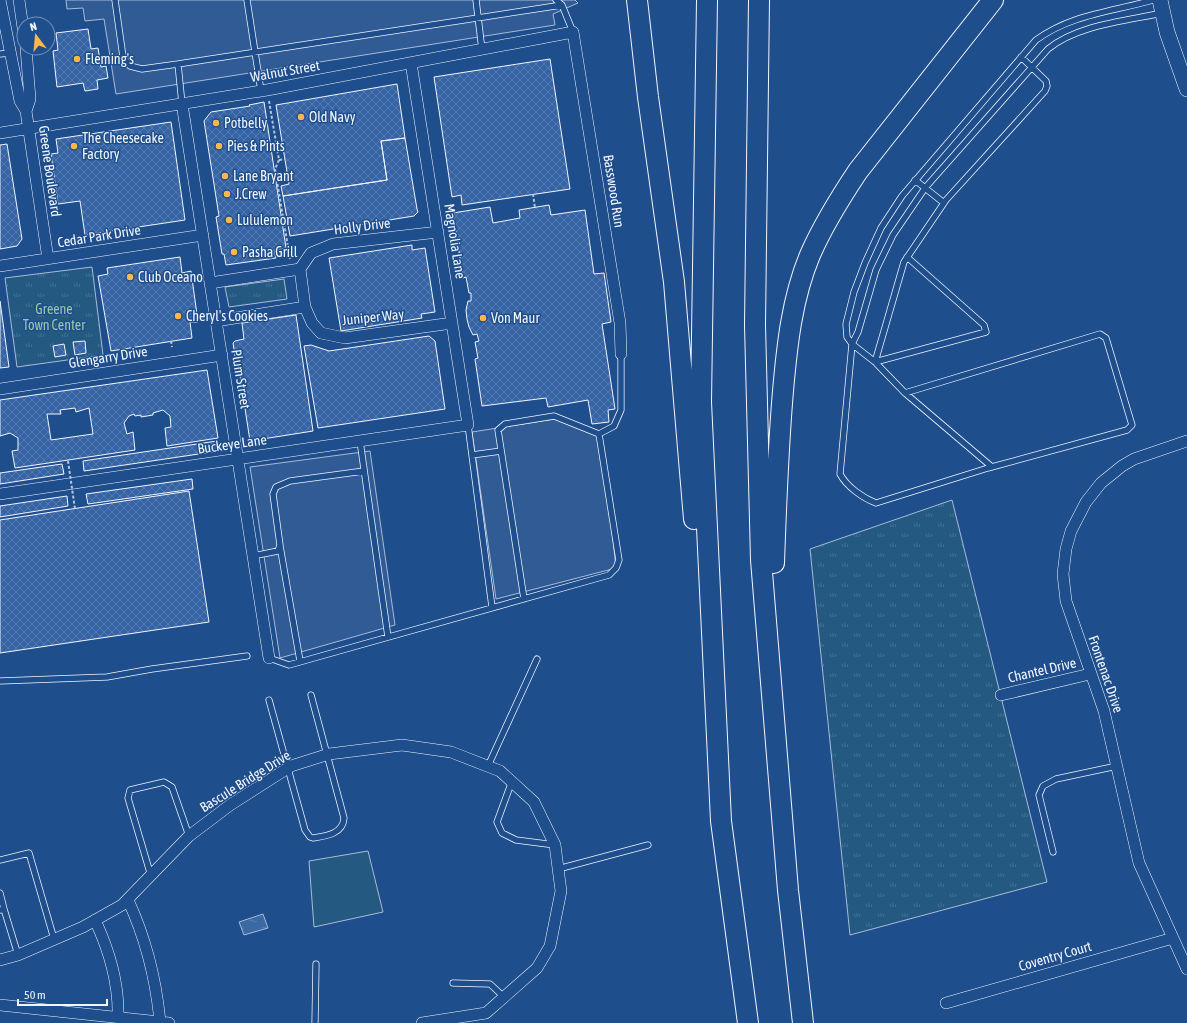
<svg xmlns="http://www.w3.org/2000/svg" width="1187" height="1023" font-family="'Asap Condensed',sans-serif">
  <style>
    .grass { fill: url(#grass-tufts); stroke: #a8bbd7 }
    .garden { fill: #245a82; stroke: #a8bbd7 }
    .parking { fill: #305b95; stroke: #a8bbd7 }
    .water { fill: url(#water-ripples); stroke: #a8bbd7 }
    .building { fill: url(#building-cross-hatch); stroke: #f2f6ff; fill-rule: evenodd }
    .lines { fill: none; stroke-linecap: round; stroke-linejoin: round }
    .lane-casing { stroke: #f2f6ff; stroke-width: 7 }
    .street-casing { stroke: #f2f6ff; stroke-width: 12 }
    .secondary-casing { stroke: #f2f6ff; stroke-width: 16 }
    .highway-casing { stroke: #f2f6ff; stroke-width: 22 }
    .path { stroke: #b3c4dc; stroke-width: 2; stroke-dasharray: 3 2; stroke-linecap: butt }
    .lane { stroke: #1f4e8c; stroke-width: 5.5 }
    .street { stroke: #1f4e8c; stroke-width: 11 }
    .secondary { stroke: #1f4e8c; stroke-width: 15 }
    .highway { stroke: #1f4e8c; stroke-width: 20 }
    .path-bridge { stroke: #b3c4dc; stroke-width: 2; stroke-dasharray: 3 2; stroke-linecap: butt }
    .poi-dot { fill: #ffb74d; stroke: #1f4e8c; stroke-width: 1.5 }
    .labels { text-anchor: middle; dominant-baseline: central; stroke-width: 3; stroke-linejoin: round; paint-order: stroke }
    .poi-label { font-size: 14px; fill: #f2f6ff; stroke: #1f4e8c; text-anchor: start }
    .street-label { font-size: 14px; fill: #f2f6ff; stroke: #1f4e8c }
    .park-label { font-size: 14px; fill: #97c8a6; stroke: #1f4e8c }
  </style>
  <defs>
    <pattern id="grass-tufts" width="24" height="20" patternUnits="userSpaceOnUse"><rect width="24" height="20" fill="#245a82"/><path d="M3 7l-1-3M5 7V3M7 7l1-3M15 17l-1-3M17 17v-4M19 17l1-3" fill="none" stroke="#447295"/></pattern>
    <pattern id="water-ripples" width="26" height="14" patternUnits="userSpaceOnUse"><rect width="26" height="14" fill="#3b69a3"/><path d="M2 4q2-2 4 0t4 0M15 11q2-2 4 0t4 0" fill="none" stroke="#587fb1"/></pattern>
    <pattern id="building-cross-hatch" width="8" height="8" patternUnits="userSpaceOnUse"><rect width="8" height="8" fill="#3563a3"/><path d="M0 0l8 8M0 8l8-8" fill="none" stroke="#537ab1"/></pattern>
  </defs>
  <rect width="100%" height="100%" fill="#1f4e8c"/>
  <!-- grass -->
  <path class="grass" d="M92,267L103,355L17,367L5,278Z
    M284,279L287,299L229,307L225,287Z
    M952,500L1047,882L850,935L810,549Z"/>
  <!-- garden -->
  <path class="garden" d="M368,851L383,912L314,927L309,861Z"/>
  <!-- parking -->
  <path class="parking" d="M66,0H575L578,3L553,14L555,25L116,94L104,19L85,21L83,8L67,9Z
    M555,419L602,438L616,568L496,599L472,432Z
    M370,451L395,625L280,658L250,467Z"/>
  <!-- water -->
  <path class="water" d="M263,914L268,928L244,935L239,922Z"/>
  <!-- building -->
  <path class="building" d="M88,29L91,49L98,48L101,67L106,66L108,78L97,80L98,89L85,91L83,83L57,87L53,51L58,50L56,33Z
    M550,59L570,189L462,205L461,195L452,197L434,77Z
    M397,84L405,138L381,141L387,180L283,196L281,186L289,184L276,105Z
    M264,102L286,248L274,250L276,258L226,265L224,254H222L216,217L219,216L204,121L211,112L250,106L249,105Z
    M171,122L185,220L85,235L80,201L58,204L51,154L58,153L56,139Z
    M405,138L417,209L418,212L414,216L290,236L283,196L387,180L381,141Z
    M7,144L22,239L17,246L0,249V145Z
    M549,205L551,215L585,210L594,274L604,273L611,322L602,324L615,409L608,410L609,422L592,424L588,400L548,407L546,398L482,406L475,359L478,358L475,342L479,341L477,334L473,335L469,327L467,319L466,310L468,301H471V293H469L466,277L463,278L453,213L490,207L493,223L520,218L519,210Z
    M412,245V250L425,248L435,312L421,314L422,318L341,331L329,258Z
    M180,257L182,273L191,271L198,322H190L192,338L111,351L98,276L108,274L107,268Z
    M0,301L9,367L0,368Z
    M296,315L313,431L250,441L238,363L236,362L233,343L235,341L244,339L242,323Z
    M429,336L435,341L445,409L318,428L304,346L311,345L329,351Z
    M85,341L86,353L75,355L73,342Z
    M64,344L66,355L55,357L53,346Z
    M207,370L218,438L167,446L165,428L171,427L170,416L163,410L153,413V415L141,417V415L135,416L134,414L129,416L124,423L127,434L133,432L135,450L15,468L12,451L18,450V438L10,433L0,436V400ZM75,408L76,412L89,408L93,434L51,440L47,414H61L60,410Z
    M217,441L219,451L84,471L83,461Z
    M62,464L64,474L0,484V473Z
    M192,479L193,489L88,504L86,494Z
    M189,491L209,622L0,653V520Z
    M67,496L68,506L0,517V506Z"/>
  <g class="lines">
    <!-- lane casing -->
    <g class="lane-casing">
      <path id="lane" d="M115,0L123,57L130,66L142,69L178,64L182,104
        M247,0L261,91
        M476,0L482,50
        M556,0L562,5L573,32
        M1153,0C1111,12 1072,14 1036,40L902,196L881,228L865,263L854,292L846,324L847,337L852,344L875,362L905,393L1100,334L1106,338L1132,425L1127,430L988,468L876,503C863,498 847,487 840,474L852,344L858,332L876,270L893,235L925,188L1048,49C1077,25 1125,21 1162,13
        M0,54L10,53
        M178,64L562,5
        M915,180L944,203
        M875,362L904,262L946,200L1045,91L1047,86L1046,81L1021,57
        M875,362L986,332L984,325L907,257
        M905,393L992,467
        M468,425L492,607
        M360,441L388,637
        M472,455L501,451
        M280,546L300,661
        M253,556L278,551L280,545L273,494L276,487L290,481L364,471
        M524,599L498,430L505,424L554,416L599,434
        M269,658L289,665L609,575L616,568L619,560L599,434L614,426L621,410V354
        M0,681L107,677L152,669L247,656
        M269,700L305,830L310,837L313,838C326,836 343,834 344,818L311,695
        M488,766L537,659
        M512,781L497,822L502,833L516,840L555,845
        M1053,852L1039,795L1043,786L1056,779L1117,766
        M0,860L29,853L54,939
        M558,869L648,845
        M151,876L128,798L130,790L164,782L172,787L189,836
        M0,893L4,909
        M0,910L4,909L18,955
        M453,983L490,984L504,997
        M315,1023L316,964"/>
    </g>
    <!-- street casing -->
    <g class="street-casing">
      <path id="street" d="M0,0L20,101L26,111L48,259
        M19,0L24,35
        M26,48L30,99L26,111
        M182,104L269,658
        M0,133L267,90L573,32L620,323L621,354
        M438,232L333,244L311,253L300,269L305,307L312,323L321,333L345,338L452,323
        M0,266L203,235
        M210,283L300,269
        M216,321L305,307
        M0,389L222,355
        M1187,441L1134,459L1122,466L1101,483L1086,502L1071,531L1066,549L1063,574L1066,601L1104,711L1139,863L1187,969
        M0,494L468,425L411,63
        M1001,695L1090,674
        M128,900C146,939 156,979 160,1022
        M95,920C109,950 119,984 118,1017
        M0,960L18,955L83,927L122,905L189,836L230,805L291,766L329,754L402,745L451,752L500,771L534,802L555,845L561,891L550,946L537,968L486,1013L422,1023
        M946,1003L1173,938
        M0,1005L169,1023"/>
    </g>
    <!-- secondary casing -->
    <g class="secondary-casing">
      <path id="secondary" d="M1160,0L1167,32L1187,89"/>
    </g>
    <!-- highway casing -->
    <g class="highway-casing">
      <path id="highway" d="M637,0L648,97L674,282L694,519
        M707,0L701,402L721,821L748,1023
        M759,0L755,325L761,560L788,890L803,1023
        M774,563C776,506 778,449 783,391C787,345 792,298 810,255C823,225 840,198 858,171L993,0"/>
    </g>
    <!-- path -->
    <path class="path" d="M269,101L279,160L285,159
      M279,160L275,169L290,259
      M533,194L535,208
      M171,341L172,347"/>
    <!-- lane -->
    <use href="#lane" class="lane"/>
    <!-- street -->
    <use href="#street" class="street"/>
    <!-- secondary -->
    <use href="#secondary" class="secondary"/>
    <!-- highway -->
    <use href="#highway" class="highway"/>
    <!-- path-bridge -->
    <path class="path-bridge" d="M68,461L75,509"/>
  </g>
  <!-- markers -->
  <g class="poi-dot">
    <circle cx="77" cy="59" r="4"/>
    <circle cx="301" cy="117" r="4"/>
    <circle cx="216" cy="123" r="4"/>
    <circle cx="74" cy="146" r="4"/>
    <circle cx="219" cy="146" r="4"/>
    <circle cx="225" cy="176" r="4"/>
    <circle cx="227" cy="194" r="4"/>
    <circle cx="229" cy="220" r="4"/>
    <circle cx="234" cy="252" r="4"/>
    <circle cx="130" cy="277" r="4"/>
    <circle cx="178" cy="316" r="4"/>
    <circle cx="483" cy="318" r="4"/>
  </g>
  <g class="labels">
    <!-- poi labels -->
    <g class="poi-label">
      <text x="85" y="59">Fleming's</text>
      <text x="309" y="117">Old Navy</text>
      <text x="224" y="123">Potbelly</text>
      <text x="82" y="138">The Cheesecake<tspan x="82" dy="16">Factory</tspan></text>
      <text x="227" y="146">Pies &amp; Pints</text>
      <text x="233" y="176">Lane Bryant</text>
      <text x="235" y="194">J.Crew</text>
      <text x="237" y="220">Lululemon</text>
      <text x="242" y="252">Pasha Grill</text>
      <text x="138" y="277">Club Oceano</text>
      <text x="186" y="316">Cheryl's Cookies</text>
      <text x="491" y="318">Von Maur</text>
    </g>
    <!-- street labels -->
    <g class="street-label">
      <text transform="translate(285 71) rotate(-10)">Walnut Street</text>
      <text transform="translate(50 171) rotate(82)">Greene Boulevard</text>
      <text transform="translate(614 191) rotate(81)">Basswood Run</text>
      <text transform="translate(362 226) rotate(-7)">Holly Drive</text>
      <text transform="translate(99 236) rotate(-9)">Cedar Park Drive</text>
      <text transform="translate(455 241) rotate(81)">Magnolia Lane</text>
      <text transform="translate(373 317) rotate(-6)">Juniper Way</text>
      <text transform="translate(108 357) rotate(-9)">Glengarry Drive</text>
      <text transform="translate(241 379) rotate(81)">Plum Street</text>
      <text transform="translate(232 444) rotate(-8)">Buckeye Lane</text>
      <text transform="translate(1042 670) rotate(-13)">Chantel Drive</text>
      <text transform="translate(1106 674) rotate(71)">Frontenac Drive</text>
      <text transform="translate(245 781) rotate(-32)">Bascule Bridge Drive</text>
      <text transform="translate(1055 956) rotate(-16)">Coventry Court</text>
    </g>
    <!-- park labels -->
    <g class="park-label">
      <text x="54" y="309">Greene<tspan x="54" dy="16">Town Center</tspan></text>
    </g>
  </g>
  <!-- north arrow -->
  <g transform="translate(36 36) rotate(344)"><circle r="19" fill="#1f4e8c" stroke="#7391ba"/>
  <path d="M0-3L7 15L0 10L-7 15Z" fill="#ffb74d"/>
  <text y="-6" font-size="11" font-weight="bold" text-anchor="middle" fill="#f2f6ff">N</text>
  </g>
  <!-- scale -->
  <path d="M18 999v6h89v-6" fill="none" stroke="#f2f6ff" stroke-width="2"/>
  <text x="24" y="999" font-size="12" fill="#f2f6ff" stroke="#1f4e8c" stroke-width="3" paint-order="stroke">50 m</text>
</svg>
